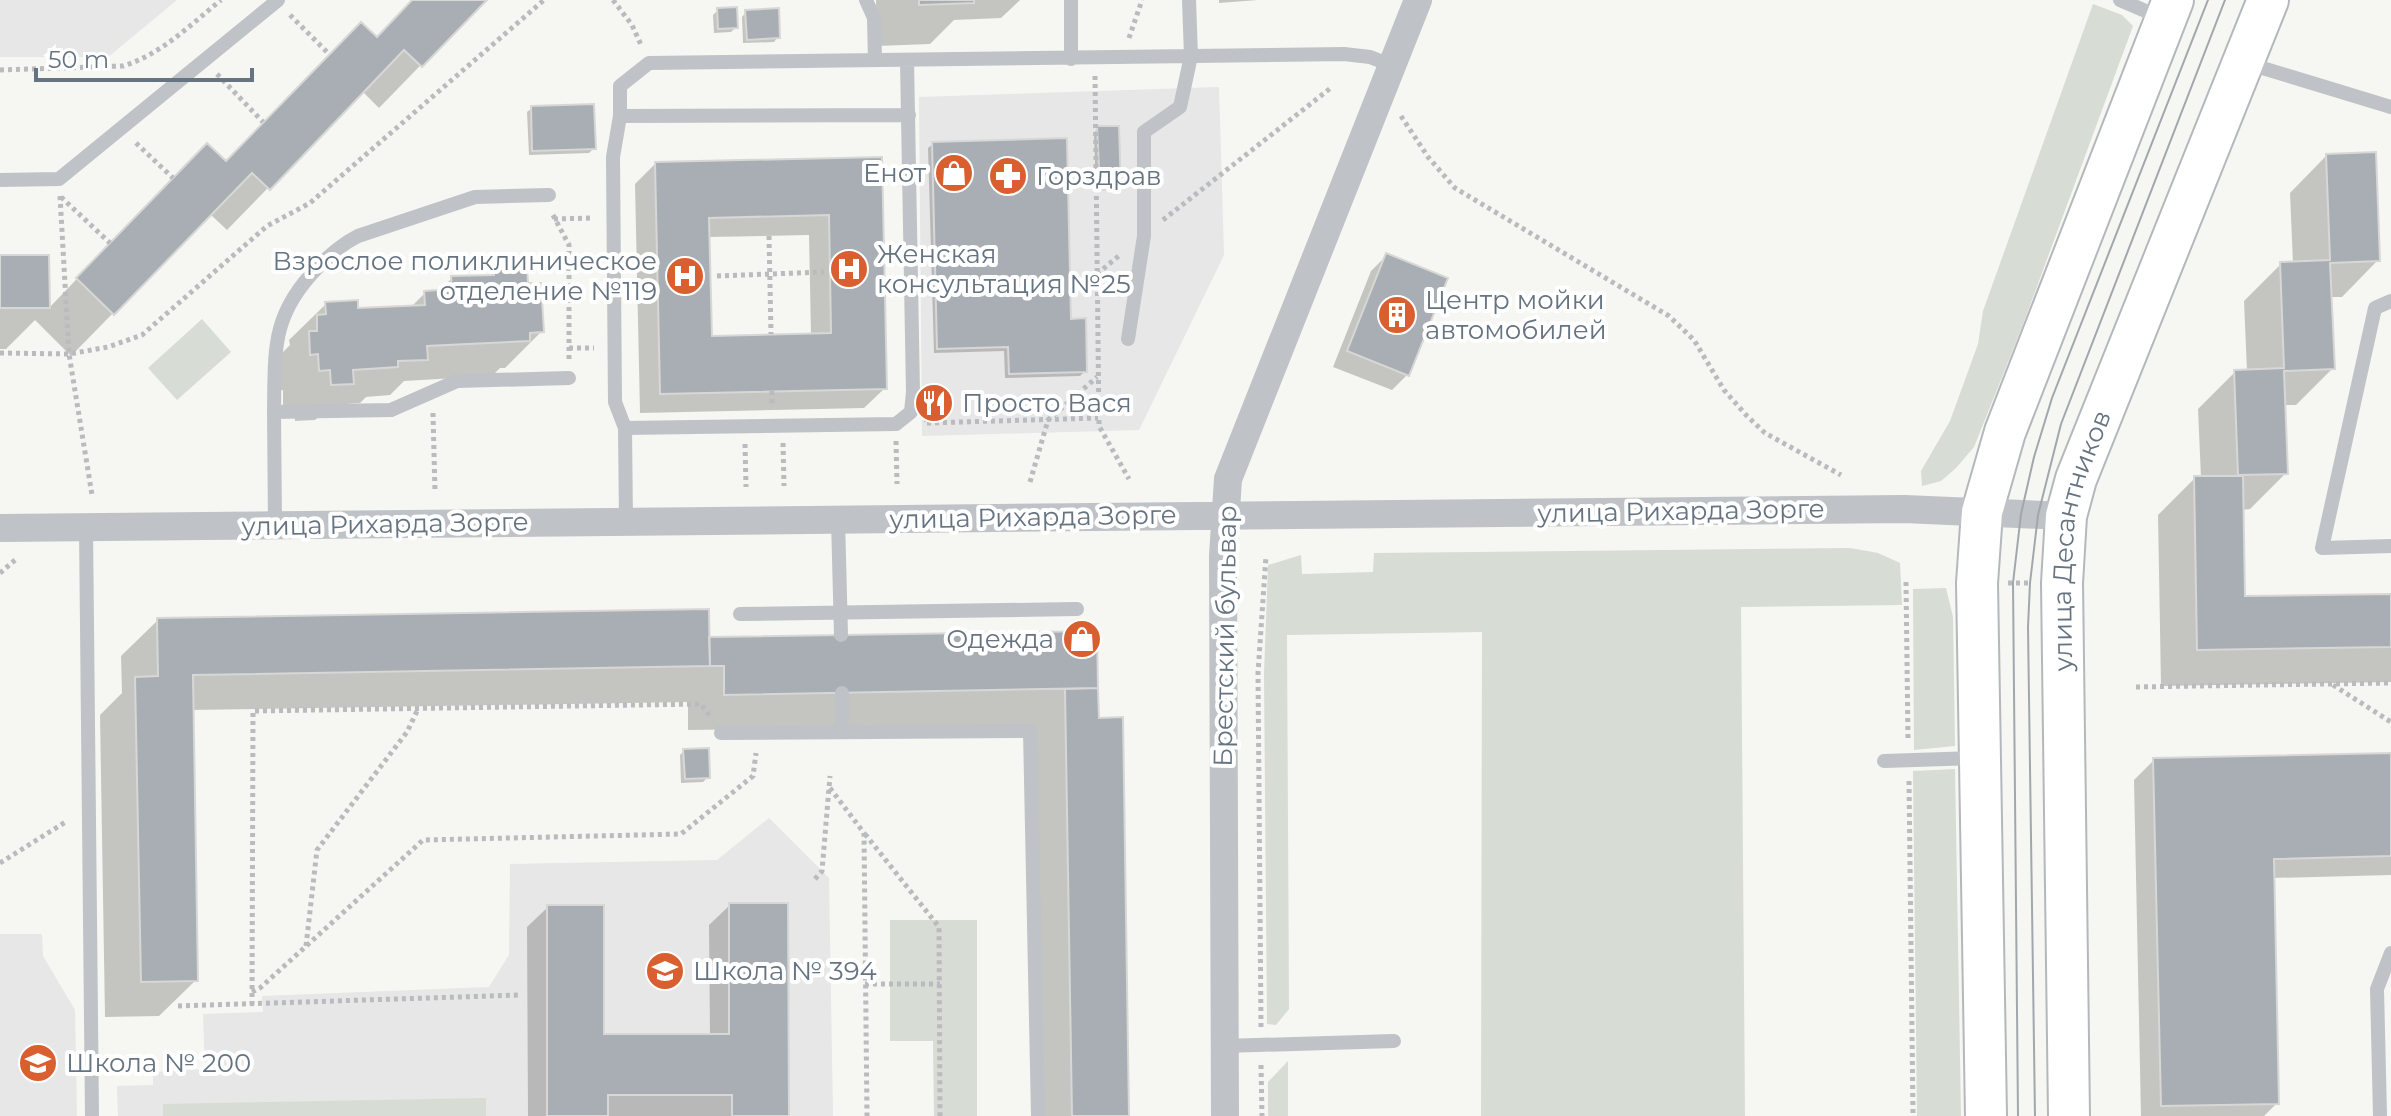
<svg xmlns="http://www.w3.org/2000/svg" width="2391" height="1116" font-family="Montserrat,sans-serif">
  <style>
    .built { fill: #e6e7e6 }
    .green { fill: #d7dcd4 }
    .shadow { fill: #0003; fill-rule: evenodd }
    .building { fill: #a8aeb4; stroke: #d7d7d5; stroke-width: 2; fill-rule: evenodd }
    .lines { fill: none; stroke-linecap: round; stroke-linejoin: round }
    .secondary-casing { stroke: #b4b8bc; stroke-width: 44 }
    .path { stroke: #b9bbbe; stroke-width: 5; stroke-dasharray: 4 4; stroke-linecap: butt }
    .lane { stroke: #bfc2c6; stroke-width: 14 }
    .street { stroke: #bfc2c6; stroke-width: 28 }
    .secondary { stroke: #fff; stroke-width: 40 }
    .tram { stroke: #a2a7ad; stroke-width: 2 }
    .labels { text-anchor: middle; dominant-baseline: central; stroke-width: 8; stroke-linejoin: round; paint-order: stroke }
    .poi-label { font-size: 26px; fill: #667482; stroke: #fff; text-anchor: start }
    .street-label { font-size: 26px; fill: #667482; stroke: #fff }
  </style>
  <rect width="100%" height="100%" fill="#f6f6f2"/>
  <!-- built -->
  <path class="built" d="M0,0H177L108,57H0Z
    M1219,87L1224,255L1139,430L922,436L919,97Z
    M769,818L829,878L833,1116H118L117,1086L153,1085V1072L205,1069L203,1014L263,1012L262,996L489,987L509,955L510,864L717,860Z
    M0,934H42L43,956L75,1010L77,1116H0Z"/>
  <!-- green -->
  <path class="green" d="M2093,4L2122,15L2133,26L2022,327L1974,447L1956,468L1941,481L1922,486L1921,471L1950,421L1978,344L1983,311Z
    M202,319L231,352L177,400L148,368Z
    M1850,548L1878,553L1900,563L1902,605L1741,607L1745,1116H1481L1482,632L1287,635L1289,1009L1276,1025L1267,1024L1264,674L1268,565L1301,555L1302,574L1373,572L1374,553Z
    M1946,588L1953,617L1955,746L1914,750L1913,589Z
    M1955,769L1961,1116H1917L1913,771Z
    M890,920H977V1116H934L933,1041H890Z
    M1288,1061V1116H1268V1082Z
    M486,1098V1116H163V1104Z"/>
  <!-- shadow -->
  <path class="shadow" d="M414,0H484L379,108L362,91L227,230L210,214L71,356L35,320L6,349H0V257H47L48,309L165,187L225,163L376,39Z
    M876,0H1020L1001,18L954,20L930,44L877,46Z
    M1219,0H1258L1219,3Z
    M718,10L736,27L731,32L714,33L713,15Z
    M746,12L778,37L774,42L743,43L742,17Z
    M532,108L594,148L589,153L529,155L527,112Z
    M1098,128L1119,188L1117,190V187L1096,189L1094,133Z
    M933,144L1070,321L1085,371L1080,376L1005,378L1004,351L934,353L928,148Z
    M2326,156L2378,260L2342,297H2330L2333,368L2296,405H2284L2286,473L2250,509L2242,510L2243,599L2391,596V682L2161,686L2158,515L2195,478H2201L2198,409L2235,372L2247,371L2244,301L2281,264H2293L2290,193Z
    M880,159L885,388L864,408L640,413L635,184L655,164ZM809,235L811,335L710,338L708,237Z
    M1386,256L1407,375L1392,390L1333,367L1371,271Z
    M495,271L526,286L542,331L505,368H500L492,376L404,381L390,395L366,397L360,403L331,405L315,420L295,421L294,406H283V390L274,391L281,354L290,345L289,340L326,304L356,310L410,308L425,293L438,292L452,278L489,277Z
    M927,394L940,418L935,422H924L923,398Z
    M158,620L707,640L1095,633L1097,720L1127,1116H1035L1029,725L688,730V702L192,710L196,980L159,1016L105,1017L100,715L122,693L121,656Z
    M684,751L708,777L703,782L681,783L680,755Z
    M2391,755V875L2272,878L2277,1103L2264,1116H2141L2134,780L2154,760Z
    M730,905L787,1116H528L527,927L548,907L602,1036H710L709,925Z"/>
  <!-- building -->
  <path class="building" d="M412,0H487L422,67L404,50L270,190L252,173L114,315L76,278L207,143L226,161L361,22L377,37Z
    M919,0H974V3L919,5Z
    M737,7L738,28L718,29L717,8Z
    M779,8L780,38L747,40L745,10Z
    M594,104L596,149L532,151L531,106Z
    M1097,126H1119L1121,189L1100,190Z
    M1067,138L1071,319L1086,318L1087,372L1009,374L1008,347L937,349L932,142Z
    M2376,152L2380,261L2330,263L2335,369L2284,371L2288,474L2238,475L2234,370L2284,368L2280,262L2330,260L2326,154Z
    M882,157L887,389L660,394L655,162ZM829,215L831,333L712,336L709,218Z
    M1386,253L1448,278L1409,376L1347,351Z
    M0,255H49L50,308H0Z
    M527,267L528,283H541L544,332L530,333V341L427,346L428,360L398,361V367L353,370L354,384L331,385L330,370L319,371L318,354L310,355L309,331H317V315L326,314L325,302L358,300V308L425,305L424,291L452,289L451,276L494,275V269Z
    M940,391L942,418L928,419L926,392Z
    M2194,476H2243L2245,596L2391,594V647L2197,650Z
    M709,609L710,666L193,675L198,981L141,982L135,677L158,676L157,618Z
    M1097,631L1098,688L724,695V666H710L709,637Z
    M1098,688L1099,718L1123,717L1129,1116H1072L1065,689Z
    M709,748L710,778L685,779L683,749Z
    M2391,753V856L2274,859L2279,1104L2161,1106L2153,758Z
    M729,903H788L789,1116H732V1095H608V1116H547V905H604V1034H729Z"/>
  <g class="lines">
    <!-- secondary casing -->
    <g class="secondary-casing">
      <g id="secondary">
        <path d="M1986,1116L1977,583L1982,512L2005,432L2173,0"/>
        <path id="s1" d="M2069,1116L2062,583L2066,516L2076,479L2268,0"/>
      </g>
    </g>
    <!-- path -->
    <path class="path" d="M613,0L632,25L642,47
      M290,15L329,54
      M1129,38L1142,0
      M0,70L123,66C162,54 190,25 221,0
      M217,74L263,122
      M1095,76L1099,426L1129,479
      M1401,116L1428,157L1455,188L1669,316L1694,340L1724,390L1747,416L1765,433L1841,475
      M136,143L173,178
      M60,196L69,354L92,495
      M61,197L110,243
      M553,215L569,245V361
      M554,219L593,218
      M1163,220L1332,87
      M769,236L771,334
      M1097,274L1121,254
      M717,276L824,272
      M569,348H594
      M0,353L69,354L108,347L142,335L267,226L310,203L544,0
      M772,391V405
      M433,413L435,492
      M927,423L1098,418
      M896,441L897,484
      M783,443L784,486
      M745,444L746,487
      M1030,482L1048,420L1097,377
      M0,573L15,560
      M1906,582L1908,739
      M2008,583H2030
      M2333,685L2391,722
      M2136,687L2391,683
      M1909,781L1913,1116
      M830,788L864,833L867,1116
      M865,834L939,927L940,1116
      M0,863L67,821
      M815,879L822,871L830,776
      M306,946L317,850L407,732L418,709
      M865,984H940
      M252,992L260,988L423,840L681,834L753,776L756,753
      M252,1005L253,711L701,704L711,718
      M178,1006L521,995
      M1261,1027L1258,673L1266,556
      M1261,1065L1262,1116"/>
    <!-- lane -->
    <path class="lane" d="M866,0L874,18L875,60
      M1071,0V59
      M2120,0L2162,18
      M2246,63L2391,107
      M620,116L909,115
      M0,180L59,179L278,0
      M2391,301L2375,308L2322,548L2391,546
      M1128,339L1144,236V132L1180,107L1191,56L1189,0
      M274,412C275,349 271,315 318,267C331,254 342,244 358,236L475,197L549,195
      M625,428L896,424L911,412L913,392L907,60
      M838,519L841,635
      M626,521L625,428L615,402L613,157L620,116V86L649,63L1344,54L1370,57L1393,66
      M275,525L274,412L391,410L457,381L569,378
      M86,527L92,1116
      M740,614L1077,609
      M842,693V732
      M721,733L1030,731L1038,1116
      M1884,761L1976,758
      M1224,1046L1394,1041
      M2380,1116L2377,989L2391,953"/>
    <!-- street -->
    <path class="street" d="M0,528L1904,509L2066,516
      M1225,1116L1223,556L1228,479L1418,0"/>
    <!-- secondary -->
    <use href="#secondary" class="secondary"/>
    <!-- tram -->
    <path class="tram" d="M2018,1116L2013,583L2021,514L2034,457L2052,398L2208,0
      M2035,1116L2028,627L2030,583L2038,515L2061,424L2225,0"/>
  </g>
  <!-- icons -->
  <defs>
    <g id="shop-disc" transform="scale(2)"><circle r="9.5" fill="#d95f30" stroke="#fff"/><path d="M-5-2.5h2.3a2.7 3.5 0 0 1 5.4 0H5L5.5 6h-11ZM-1.5-2.5h3a1.5 2.3 0 0 0-3 0Z" fill="#fff"/></g>
    <g id="pharmacy-disc" transform="scale(2)"><circle r="9.5" fill="#d95f30" stroke="#fff"/><path d="M-2-6h4v4h4v4h-4v4h-4v-4h-4v-4h4Z" fill="#fff"/></g>
    <g id="hospital-disc" transform="scale(2)"><circle r="9.5" fill="#d95f30" stroke="#fff"/><path d="M-5-5h3v3.5h4V-5h3V5h-3V1.5h-4V5h-3Z" fill="#fff"/></g>
    <g id="building-disc" transform="scale(2)"><circle r="9.5" fill="#d95f30" stroke="#fff"/><path d="M-4-6H4V6H1V3H-1V6H-4ZM-2.5-4.3h1.7v1.8h-1.7ZM.8-4.3h1.7v1.8H.8ZM-2.5-1h1.7V.8h-1.7ZM.8-1h1.7V.8H.8Z" fill="#fff"/></g>
    <g id="restaurant-disc" transform="scale(2)"><circle r="9.5" fill="#d95f30" stroke="#fff"/><path d="M-5-6h1v4h1v-4h1v4h1v-4h1v5L-1.5 .5V6h-2V.5L-5-1ZM5-6V6H3V1.5H1.5Q1.5-4 5-6Z" fill="#fff"/></g>
    <g id="school-disc" transform="scale(2)"><circle r="9.5" fill="#d95f30" stroke="#fff"/><path d="M0-5L7-2L0 1L-7-2ZM-4 1L0 2.5L4 1V4Q0 6-4 4Z" fill="#fff"/></g>
  </defs>
  <g fill-rule="evenodd">
    <use href="#shop-disc" x="954" y="173"/>
    <use href="#pharmacy-disc" x="1008" y="176"/>
    <use href="#hospital-disc" x="849" y="269"/>
    <use href="#hospital-disc" x="685" y="276"/>
    <use href="#building-disc" x="1397" y="315"/>
    <use href="#restaurant-disc" x="934" y="403"/>
    <use href="#shop-disc" x="1082" y="639"/>
    <use href="#school-disc" x="665" y="971"/>
    <use href="#school-disc" x="38" y="1063"/>
  </g>
  <g class="labels">
    <!-- poi labels -->
    <g class="poi-label">
      <text x="926" y="173" text-anchor="end">Енот</text>
      <text x="1036" y="176">Горздрав</text>
      <text x="877" y="254">Женская<tspan x="877" dy="30">консультация №25</tspan></text>
      <text x="657" y="261" text-anchor="end">Взрослое поликлиническое<tspan x="657" dy="30">отделение №119</tspan></text>
      <text x="1425" y="300">Центр мойки<tspan x="1425" dy="30">автомобилей</tspan></text>
      <text x="962" y="403">Просто Вася</text>
      <text x="1054" y="639" text-anchor="end">Одежда</text>
      <text x="693" y="971">Школа № 394</text>
      <text x="66" y="1063">Школа № 200</text>
    </g>
    <!-- street labels -->
    <g class="street-label">
      <text transform="translate(1681 511) rotate(-1)">улица Рихарда Зорге</text>
      <text transform="translate(1033 517) rotate(-1)">улица Рихарда Зорге</text>
      <text transform="translate(385 524) rotate(-1)">улица Рихарда Зорге</text>
      <text stroke="none"><textPath href="#s1" startOffset="578">улица Десантников</textPath></text>
      <text transform="translate(1225 636) rotate(-89)">Брестский бульвар</text>
    </g>
  </g>
  <!-- scale -->
  <path d="M36 68v12h216v-12" fill="none" stroke="#667482" stroke-width="4"/>
  <text x="48" y="68" font-size="24" fill="#667482" stroke="#ffffff" stroke-width="6" paint-order="stroke">50 m</text>
</svg>
